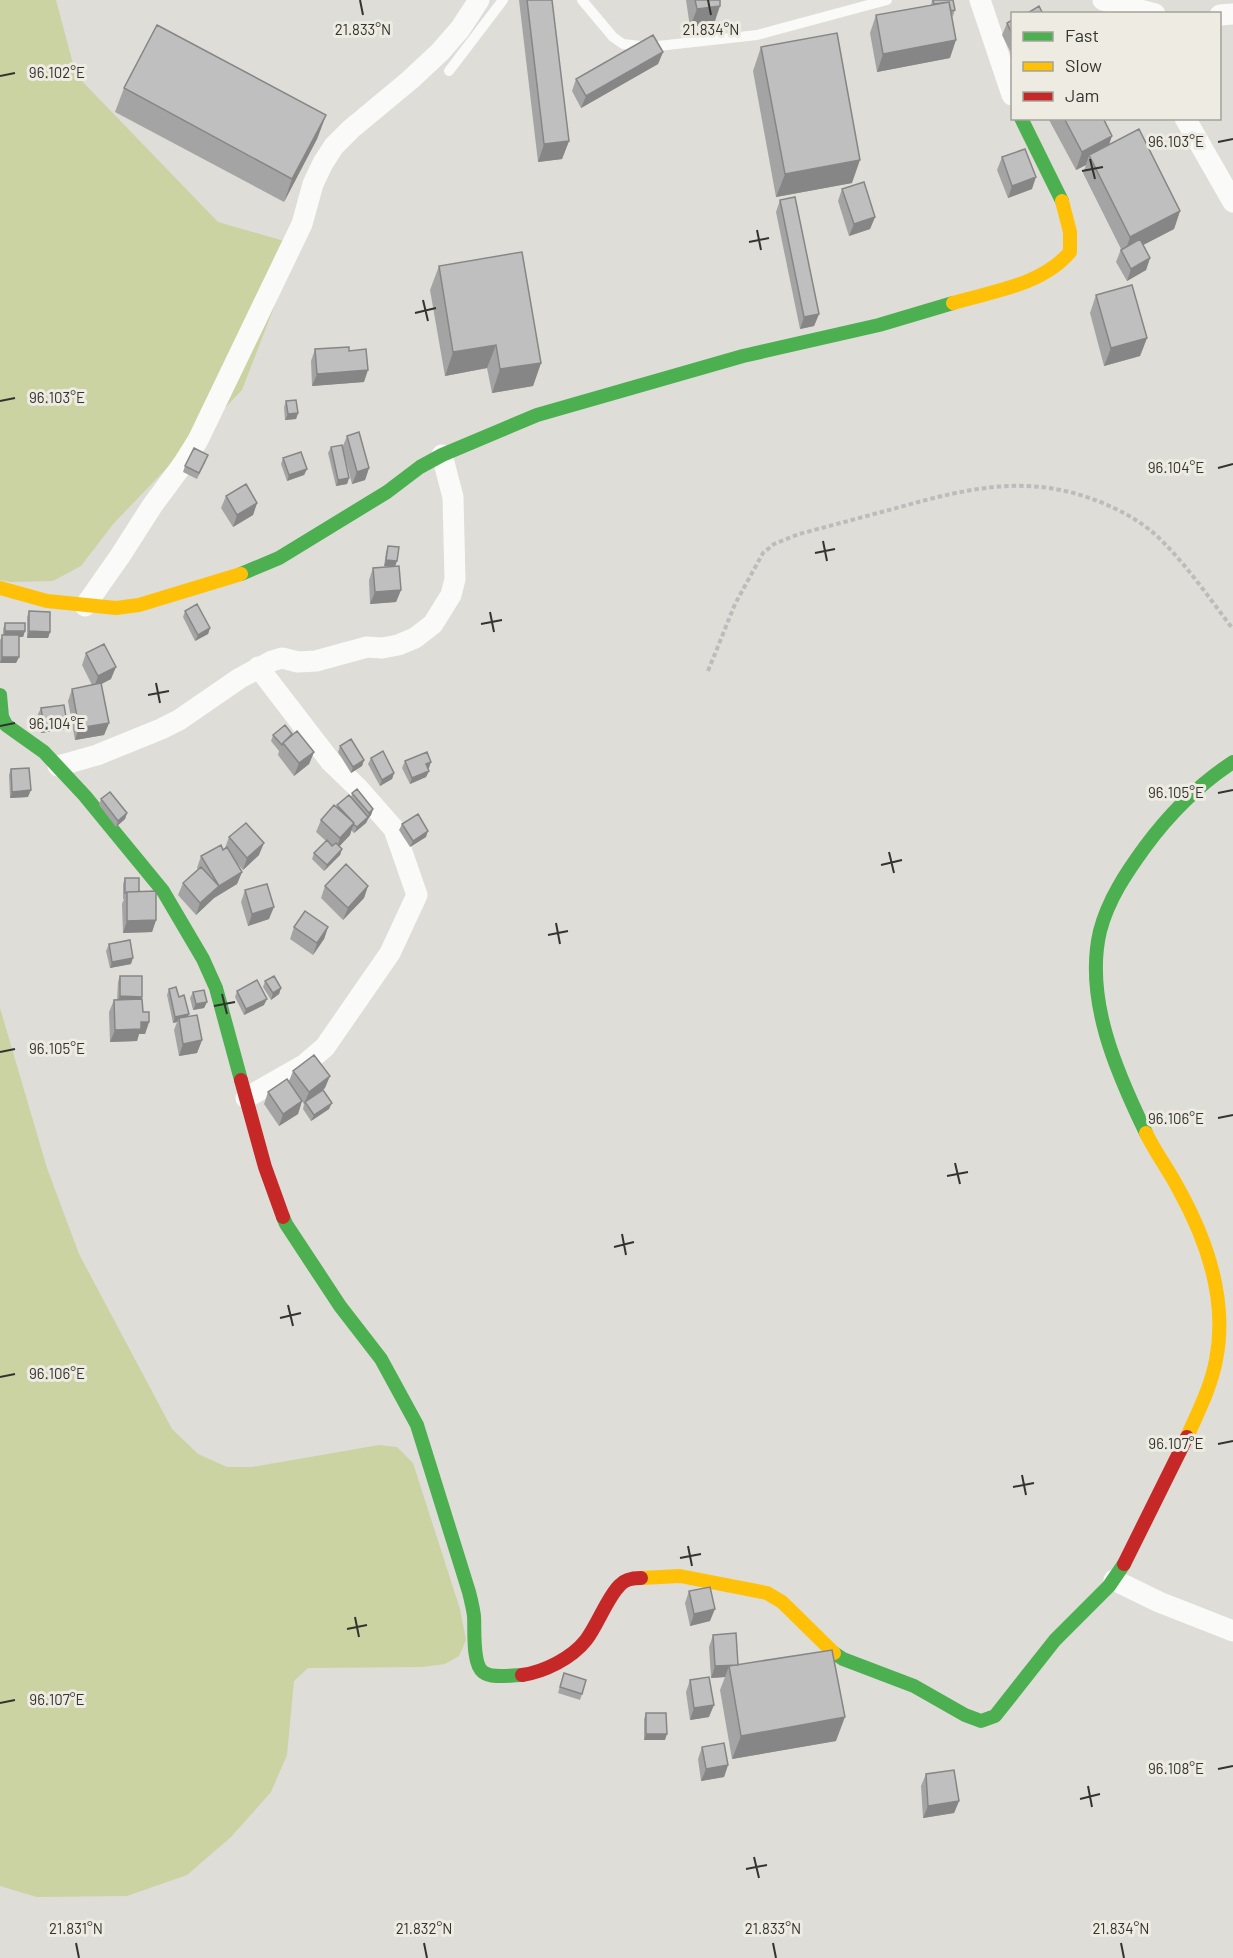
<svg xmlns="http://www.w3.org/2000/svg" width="1233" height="1958" font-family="Barlow,sans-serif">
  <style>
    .green { fill: #cbd3a3 }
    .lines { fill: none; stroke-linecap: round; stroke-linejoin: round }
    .path { stroke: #bcbcba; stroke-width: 4; stroke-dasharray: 4.5 3; stroke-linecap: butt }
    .lane { stroke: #fafaf9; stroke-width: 10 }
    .street { stroke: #fafaf9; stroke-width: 21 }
    .fast { stroke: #4caf50; stroke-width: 14 }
    .slow { stroke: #ffc107; stroke-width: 14 }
    .jam { stroke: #c62828; stroke-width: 14 }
    .wall { fill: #a5a4a4 }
    .shaded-wall { fill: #868686 }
    .building { fill: #c0bfbf; stroke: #868686; stroke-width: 1.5 }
    .ticks { fill: none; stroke: #33332f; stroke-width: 2 }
    .ticks-label { font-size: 15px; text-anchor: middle; fill: #33332f; stroke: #eeece2; stroke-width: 6; stroke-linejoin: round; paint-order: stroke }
  </style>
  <rect width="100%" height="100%" fill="#deddd8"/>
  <!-- green -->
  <path class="green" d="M0,0H56L76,75L218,222L298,245L242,390L114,523L81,566L53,581L11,582L0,580Z
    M0,1008L47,1168L79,1254L172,1429L198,1454L227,1467H252L379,1445L397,1447L413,1463L460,1609L466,1640L459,1656L445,1664L422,1667L308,1668L294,1681L287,1755L271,1792L231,1837L187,1875L127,1896L37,1897L0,1886Z"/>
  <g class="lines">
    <!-- path -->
    <path class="path" d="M708,671L735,604L763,553L774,544L799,534C833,525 867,516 900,507C972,487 1033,473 1105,504C1124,512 1143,523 1158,537C1187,565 1209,598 1233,629"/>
    <!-- lane -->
    <path class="lane" d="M582,0L613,37L623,44L649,47L757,35L887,0
      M449,71L503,0"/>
    <!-- street -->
    <path class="street" d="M980,0L1012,95
      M1103,0L1155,14
      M1220,15L1233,14
      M1185,118L1233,202
      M85,606L120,556L152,506L183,464L198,440L302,224L313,184L323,163L334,146L351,129L410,80L440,52L460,29L479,0
      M58,766L97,755L161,729L179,720L240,678L272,661L282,658L298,662L316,661L367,647L382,648L398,645L415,638L433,624L451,595L455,579L453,497L442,455
      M246,1098L304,1065L325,1047L390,953L417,895L394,829L357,787L331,762L258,667
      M1114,1580L1159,1602L1233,1631"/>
    <!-- fast -->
    <path class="fast" d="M1021,118L1062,201
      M241,574L279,558L387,492L420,467L442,455L537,415L743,356L879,325L953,303
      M0,695L2,717L6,725L44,752L85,796L163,891L203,959L216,988L241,1080
      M1146,1133C1117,1073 1084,999 1100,931C1108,900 1126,873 1145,847C1170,813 1198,785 1233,762
      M283,1217L286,1224L340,1306L381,1359L417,1425L469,1592C471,1600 473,1608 474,1616C475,1629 472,1664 483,1672C492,1679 511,1675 522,1675
      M834,1653L843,1659L914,1686L965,1715L981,1721L995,1716L1055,1640L1109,1586L1124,1564"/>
    <!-- slow -->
    <path class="slow" d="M953,303C994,291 1042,285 1070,252V232L1062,201
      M0,588L47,601L116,608L139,605L241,574
      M1146,1133C1155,1152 1168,1169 1178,1188C1207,1240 1228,1300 1216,1360C1211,1387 1198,1412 1187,1437
      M641,1578L680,1576L767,1593L782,1602L834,1653"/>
    <!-- jam -->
    <path class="jam" d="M241,1080L265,1167L283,1217
      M1124,1564L1187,1437
      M522,1675C544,1672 572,1658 586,1640C597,1626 608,1596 620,1585C625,1579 634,1578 641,1578"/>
  </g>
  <!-- wall -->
  <path class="wall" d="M519,0H552L569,141L562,159L538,162Z
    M686,0H720L714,24L690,27Z
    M932,0H953L955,10L953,16L952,17L950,58L877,72L870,33L876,15L931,5Z
    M1012,20V55L1002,35L1007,23Z
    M761,47L852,183L776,197L753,71Z
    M663,52L658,64L581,108L572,91L576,79Z
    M124,88L326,115L317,139L284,202L115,112Z
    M1048,118H1103L1109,145L1180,211L1174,229L1143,245L1150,258L1146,270L1127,281L1116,262L1121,249L1083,173L1086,165L1076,170Z
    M1002,157L1032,189L1008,198L997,170Z
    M842,189L875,217L870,229L849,236L838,201Z
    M780,200L819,314L814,326L800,329L776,212Z
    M439,266L541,363L533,386L492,393L487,368L445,376L430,290Z
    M1096,295L1147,338L1140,356L1104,366L1090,313Z
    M315,349L349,351L364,382L312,386L311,361Z
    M286,401L298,413L296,419L285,420L284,407Z
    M347,436L369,468L365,480L352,484L343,449L349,478L347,484L336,486L328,453L331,447L342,448Z
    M283,458L307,469L304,475L287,481L281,464Z
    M206,461L197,479L183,472L185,466Z
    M226,496L257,503L253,515L233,527L221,508Z
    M388,546L395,567L401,590L396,602L370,604L369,580L373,568L392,567L384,566L386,552Z
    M29,611L50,632L48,638H27V617Z
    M185,611L210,628L208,634L195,641L183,617Z
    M5,623L25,631L23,637H19V657L16,663H0V640L3,635V629Z
    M86,653L111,679L101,684L109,723L104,735L75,740L68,701L72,689L92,685L82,665Z
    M41,708L65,729L41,733L38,714Z
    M292,734L314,752L309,764L294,776L278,755L279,751L271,741L273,735Z
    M340,746L364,760L362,766L351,773L338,752Z
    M371,758L394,773L392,779L380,786L368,764Z
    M405,761L429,768L428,769L429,771L426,777L410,784L402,768Z
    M11,769L28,797L10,798L9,775Z
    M352,793L373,809L371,815L368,819L366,823L354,833L351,830L350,835L339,846L342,849L340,855L324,871L312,859L314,853L326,841L316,832L321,820L337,807V805L351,797Z
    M101,799L127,813L125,819L116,827L99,805Z
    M402,824L426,837L410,847L399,830Z
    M229,837L259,855L243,870L236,862L242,872L237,884L214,898L196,915L178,895L183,883L198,869L197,868L201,856L225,848Z
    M125,878L139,892L156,920L152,932L123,933L122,904L124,899H123V884Z
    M325,886H368L364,898L343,920L321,898Z
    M245,890L269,919L248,926L241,902Z
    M294,927H328L324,939L313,955L290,939Z
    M109,944L131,964L110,968L106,951Z
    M120,976L141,999L143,1012L149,1022L145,1034H139L137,1041L110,1042L109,1012L114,1000H117L118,982Z
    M265,981L281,988L279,994L271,1000L263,987Z
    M169,989L179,997L189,1014L188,1016L202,1040L197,1053L179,1056L174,1030L177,1022L173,1023L167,995Z
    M237,991L264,1005L244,1015L235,997Z
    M193,992L207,1002L204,1008L193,1010L190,998Z
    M293,1071L325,1088L321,1091L329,1109L311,1121L303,1109L304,1104L302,1101L298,1114L279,1126L264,1104L268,1092L289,1081Z
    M689,1591L710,1621L690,1626L685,1603Z
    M713,1635L738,1665L836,1741L732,1759L720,1690L725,1677L711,1678L709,1647Z
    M564,1673L582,1694L580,1700L558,1693Z
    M690,1680L709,1717L690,1720L686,1692Z
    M646,1713L665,1740H644V1719Z
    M702,1747L728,1765L724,1777L701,1781L698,1759Z
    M926,1774L959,1801L954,1813L923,1818L921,1786Z"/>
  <!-- shaded-wall -->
  <path class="shaded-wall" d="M720,6L714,24L690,27L697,9Z
    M956,40L950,58L877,72L883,54Z
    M663,52L658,64L581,108L586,96Z
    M326,115L317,139L284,202L292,179Z
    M1112,136L1106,154L1089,155L1086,165L1076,170L1082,152Z
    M569,141L562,159L538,162L544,144Z
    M860,160L852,183L776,197L785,174Z
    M1036,177L1032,189L1008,198L1012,186Z
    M1180,211L1174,229L1124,255L1130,237Z
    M875,217L870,229L849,236L854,224Z
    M1150,258L1146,270L1127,281L1131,269Z
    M819,314L814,326L800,329L804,317Z
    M1147,338L1140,356L1104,366L1111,348Z
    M496,345L487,368L445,376L453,352Z
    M541,363L533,386L492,393L500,369Z
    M368,370L364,382L312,386L317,374Z
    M298,413L296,419L285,420L288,414Z
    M369,468L365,480L352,484L357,472Z
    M307,469L304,475L287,481L289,475Z
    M349,478L347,484L336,486L338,480Z
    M257,503L253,515L233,527L237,515Z
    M386,560L397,561L395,567L384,566Z
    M401,590L396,602L370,604L375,592Z
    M210,628L208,634L195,641L198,635Z
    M5,631H25L23,637H3Z
    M29,631L50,632L48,638H27Z
    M2,657H19L16,663H0Z
    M116,667L111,679L94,688L98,676Z
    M67,723L65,729L41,733L44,727Z
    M109,723L104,735L75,740L79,728Z
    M314,752L309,764L294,776L299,763Z
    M364,760L362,766L351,773L353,767Z
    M431,762L429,768L424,771L426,764Z
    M429,771L426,777L410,784L412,778Z
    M394,773L392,779L380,786L382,780Z
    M31,790L28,797L10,798L12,792Z
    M373,809L371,815L368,819L366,823L354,833L357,827L368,817L369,813Z
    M127,813L125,819L116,827L118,821Z
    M354,823L350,835L336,850L340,838Z
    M428,831L426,837L410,847L413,841Z
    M264,843L259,855L243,870L247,858Z
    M342,849L340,855L324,871L327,865Z
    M242,872L237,884L214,898L196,915L200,903L219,886Z
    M368,886L364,898L343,920L348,908Z
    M274,907L269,919L248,926L252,914Z
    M156,920L152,932L123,933L127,921Z
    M328,927L324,939L313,955L317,943Z
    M133,958L131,964L110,968L112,962Z
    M281,988L279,994L271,1000L273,993Z
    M120,996L142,997L140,1003L117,1002Z
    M267,999L264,1005L244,1015L246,1009Z
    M207,1002L204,1008L193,1010L196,1004Z
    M189,1014L186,1020L179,1018L177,1022L173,1023L175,1017Z
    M141,1022H149L145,1034H139L137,1041L110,1042L115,1030Z
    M202,1040L197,1053L179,1056L183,1044Z
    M330,1076L325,1088L304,1104L309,1092Z
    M302,1101L298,1114L279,1126L283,1114Z
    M332,1103L329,1109L311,1121L314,1115Z
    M715,1609L710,1621L690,1626L694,1614Z
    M738,1665L729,1666L725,1677L711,1678L715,1666Z
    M714,1705L709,1717L690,1720L694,1708Z
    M845,1717L836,1741L732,1759L741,1736Z
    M646,1734H667L665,1740H644Z
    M728,1765L724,1777L701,1781L706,1769Z
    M959,1801L954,1813L923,1818L928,1806Z"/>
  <!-- building -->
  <path class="building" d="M527,0H552L569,141L544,144Z
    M695,0H720V6L697,9Z
    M933,0H953L955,10L951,11L949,2L934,4Z
    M949,2L956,40L883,54L876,15Z
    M1039,6L1043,14H1026Z
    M1012,20V34L1007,23Z
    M157,25L326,115L292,179L124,88Z
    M837,33L860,160L785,174L761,47Z
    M653,35L663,52L586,96L576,79Z
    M1064,118H1103L1112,136L1082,152Z
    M1139,129L1180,211L1130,237L1089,155Z
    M1025,149L1036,177L1012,186L1002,157Z
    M864,182L875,217L854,224L842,189Z
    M795,197L819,314L804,317L780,200Z
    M1140,239L1150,258L1131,269L1121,250Z
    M522,252L541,363L500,369L496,345L453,352L439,266Z
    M1132,285L1147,338L1111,348L1096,295Z
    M349,347V351L366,349L368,370L317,374L315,349Z
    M296,400L298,413L288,414L286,401Z
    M359,432L369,468L357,472L347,436Z
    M342,445L349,478L338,480L331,447Z
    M194,448L208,455L199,473L185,466Z
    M301,452L307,469L289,475L283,458Z
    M246,484L257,503L237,515L226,496Z
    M388,546L399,547L397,561L386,560Z
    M399,566L401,590L375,592L373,568Z
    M197,604L210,628L198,635L185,611Z
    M29,611L50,612V632L29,631Z
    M5,623H25V631H5Z
    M2,635H19V657H2Z
    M104,644L116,667L98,676L86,653Z
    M101,683L109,723L79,728L72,689Z
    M64,705L67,723L44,727L41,708Z
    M285,725L292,734L283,743L282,745L273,735Z
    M297,731L314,752L299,763L283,743Z
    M351,739L364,760L353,767L340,746Z
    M383,751L394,773L382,780L371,758Z
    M427,752L431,762L426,764L429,771L412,778L405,761Z
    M29,768L31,790L12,792L11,769Z
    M357,789L373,809L369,813L352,793Z
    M110,792L127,813L118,821L101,799Z
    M349,795L368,817L357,827L353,824L354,823L337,805Z
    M334,805L354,823L340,838L321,820Z
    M418,814L428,831L413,841L402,824Z
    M246,823L264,843L247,858L229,837Z
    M327,840L332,846L336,843L342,849L327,865L314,853Z
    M221,845L223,850L227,847L242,872L219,886L200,903L183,883L201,867L219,886L201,856Z
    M346,864L368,886L348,908L325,886Z
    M125,878H139V892H127V893H125Z
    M267,884L274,907L252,914L245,890Z
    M156,891V920L127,921V892Z
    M305,911L328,927L317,943L294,927Z
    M130,940L133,958L112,962L109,944Z
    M120,976H142V997L120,996Z
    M274,976L281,988L273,993L265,981Z
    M257,980L267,999L246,1009L237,991Z
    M176,987L179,997L184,995L189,1014L175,1017L169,989Z
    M204,990L207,1002L196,1004L193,992Z
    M142,999L143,1012H149V1022H141V1029L115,1030L114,1000Z
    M197,1015L202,1040L183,1044L179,1018Z
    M314,1055L330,1076L309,1092L293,1071Z
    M287,1079L302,1101L283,1114L268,1092Z
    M323,1090L332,1103L314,1115L305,1102Z
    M710,1587L715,1609L694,1614L689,1591Z
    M736,1633L738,1665L715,1666L713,1635Z
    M832,1650L845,1717L741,1736L729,1666Z
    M564,1673L586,1680L582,1694L560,1687Z
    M709,1677L714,1705L694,1708L690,1680Z
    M646,1713H666L667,1734H646Z
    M724,1743L728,1765L706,1769L702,1747Z
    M954,1770L959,1801L928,1806L926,1774Z"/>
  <!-- ticks -->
  <path class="ticks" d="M360,0L363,15M708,0L711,15M0,76L15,73M1218,142L1233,139M1090,159L1095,179M1082,171L1103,167M757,230L761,250M749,242L769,238M423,300L428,321M415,313L436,308M0,401L15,398M1218,468L1233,464M823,541L827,561M815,553L835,549M490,612L494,632M481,624L502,620M156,683L160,703M148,695L169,691M0,726L15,723M1218,793L1233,790M889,852L894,873M881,865L902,860M556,923L560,944M548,935L568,931M222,994L227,1014M214,1006L235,1002M0,1052L15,1049M1218,1118L1233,1115M955,1163L960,1184M947,1176L968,1172M622,1234L626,1255M614,1247L634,1242M288,1305L293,1326M280,1318L301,1313M0,1377L15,1374M1218,1444L1233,1441M1022,1475L1026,1495M1013,1487L1034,1483M688,1546L692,1566M680,1558L701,1554M355,1617L359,1637M347,1629L367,1625M0,1703L15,1700M1218,1769L1233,1766M1088,1786L1092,1807M1080,1799L1100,1794M754,1857L759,1878M746,1869L767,1865M76,1943L79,1958M424,1943L427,1958M773,1943L776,1958M1121,1943L1124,1958"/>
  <g class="ticks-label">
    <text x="363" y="35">21.833°N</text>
    <text x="711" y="35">21.834°N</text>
    <text x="57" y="78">96.102°E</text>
    <text x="1176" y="147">96.103°E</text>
    <text x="57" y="403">96.103°E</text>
    <text x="1176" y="473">96.104°E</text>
    <text x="57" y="729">96.104°E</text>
    <text x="1176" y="798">96.105°E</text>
    <text x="57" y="1054">96.105°E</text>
    <text x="1176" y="1124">96.106°E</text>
    <text x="57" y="1379">96.106°E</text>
    <text x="1176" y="1449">96.107°E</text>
    <text x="57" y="1705">96.107°E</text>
    <text x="1176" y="1774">96.108°E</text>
    <text x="76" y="1934">21.831°N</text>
    <text x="424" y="1934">21.832°N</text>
    <text x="773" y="1934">21.833°N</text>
    <text x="1121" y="1934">21.834°N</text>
  </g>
  <!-- legend -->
  <rect x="1011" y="12" width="210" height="108" fill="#eeece2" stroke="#a3a29a" stroke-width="1.5"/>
  <rect x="1023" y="32" width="30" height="9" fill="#4caf50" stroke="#a3a29a" stroke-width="1.5"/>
  <text x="1065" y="42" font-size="18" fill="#33332f">Fast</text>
  <rect x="1023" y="62" width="30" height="9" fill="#ffc107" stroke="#a3a29a" stroke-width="1.5"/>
  <text x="1065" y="72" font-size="18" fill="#33332f">Slow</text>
  <rect x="1023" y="92" width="30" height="9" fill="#c62828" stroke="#a3a29a" stroke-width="1.5"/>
  <text x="1065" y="102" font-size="18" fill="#33332f">Jam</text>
</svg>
